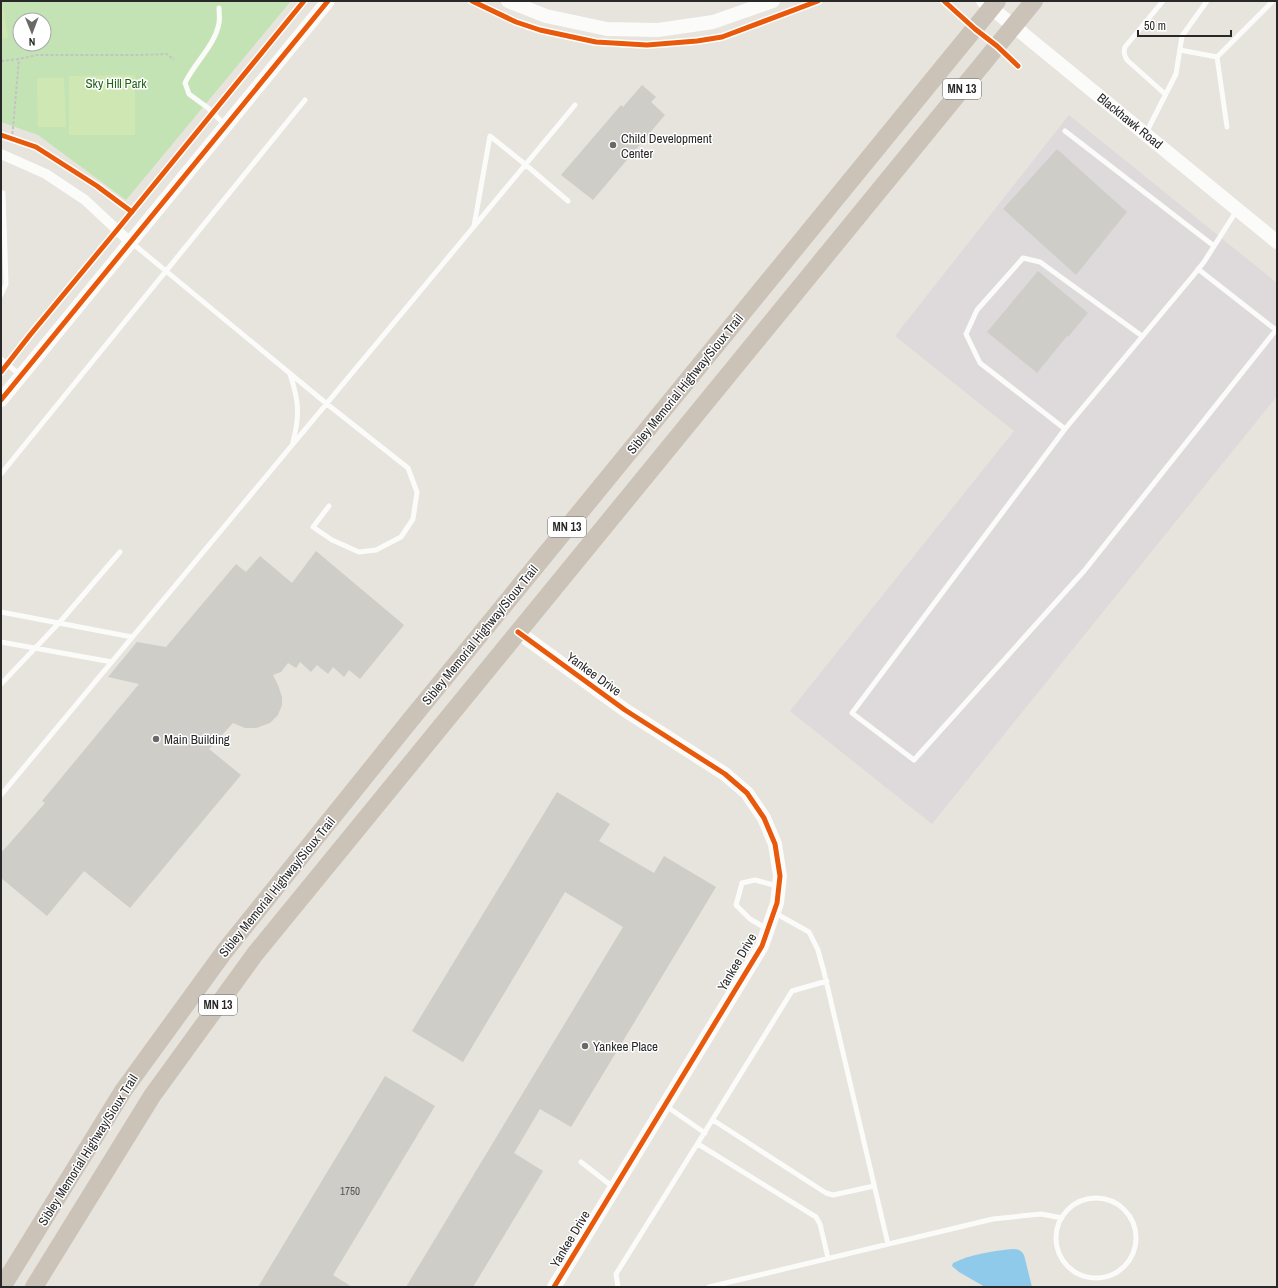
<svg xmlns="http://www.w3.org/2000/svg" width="1278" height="1288" font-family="'Archivo Narrow',sans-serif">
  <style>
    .industrial { fill: #dedadc }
    .green { fill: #c4e3b4; fill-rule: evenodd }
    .pitch { fill: #cfe7b2 }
    .water { fill: #8fcaea }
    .building { fill: #cfcdc8 }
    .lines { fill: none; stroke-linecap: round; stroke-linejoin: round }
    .path { stroke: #c4c3c3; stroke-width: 2; stroke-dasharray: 3 2; stroke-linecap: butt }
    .lane { stroke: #fbfbfa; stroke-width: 5 }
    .street { stroke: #fbfbfa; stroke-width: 10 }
    .secondary { stroke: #fbfbfa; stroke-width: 14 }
    .highway { stroke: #cbc2b8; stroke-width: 18 }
    .cycleway-casing { stroke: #fff; stroke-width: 8 }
    .cycleway { stroke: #e8590c; stroke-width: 5 }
    .poi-dot { fill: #6b6967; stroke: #fff; stroke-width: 1.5 }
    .labels { text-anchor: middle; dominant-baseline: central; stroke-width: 3; stroke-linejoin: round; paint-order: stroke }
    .number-label { font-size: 11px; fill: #525251 }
    .shield { fill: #fff; stroke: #686868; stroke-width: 1 }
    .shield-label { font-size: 12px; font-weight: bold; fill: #282828 }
    .park-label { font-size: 13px; fill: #216418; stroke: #fff }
    .street-label { font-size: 13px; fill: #282828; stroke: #fff }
    .poi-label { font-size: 13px; fill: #282828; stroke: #fff; text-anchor: start }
  </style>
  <rect width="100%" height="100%" fill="#e7e3dd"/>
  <!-- industrial -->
  <path class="industrial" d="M1069,115L1277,283V396L932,824L790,711L1014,431L895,336Z"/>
  <!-- green -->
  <path class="green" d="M1,1H291L126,200L38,135L1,122ZM20,20H44V44H20Z"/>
  <!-- pitch -->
  <path class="pitch" d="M1,1H2L8,38H1Z
    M135,75V135H69V76Z
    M37,78H64L66,127H38Z"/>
  <!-- water -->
  <path class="water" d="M1013,1249C1018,1249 1021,1250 1024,1255L1032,1287H985L959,1272L952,1266L953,1263C971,1254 993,1251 1013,1249Z"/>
  <!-- building -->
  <path class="building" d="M642,85L656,97L651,102L665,115L593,200L561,175L621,105L623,107Z
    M1057,149L1127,212L1076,275L1003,209Z
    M1038,271L1088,313L1068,337L1067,336L1037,373L987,332Z
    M316,551L404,625L360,679L349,670L344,677L333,667L328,674L317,665L311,672L300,662L296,668L288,663L281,672L273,675L278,685L282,697V705L278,715L270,723L256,728H245L233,723L209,749L241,775L130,908L84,871L47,916L1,878V853L45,803L42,801L139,684L108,677L137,642L166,647L236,564L246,572L260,556L292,583Z
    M557,792L610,824L599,841L654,873L664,856L716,887L571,1127L540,1109L514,1153L543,1171L473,1287H406L623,927L565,892L463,1062L412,1031Z
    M385,1076L435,1106L333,1275L352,1287H258Z"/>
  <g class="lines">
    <!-- path -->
    <path class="path" d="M1,61L19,59L37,55H137L167,54L174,60
      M12,139L19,59"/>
    <!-- lane -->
    <path class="lane" d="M1163,1L1125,47C1123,53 1125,56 1127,60L1165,94
      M219,8C219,13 220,18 219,23C215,46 194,63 185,83L189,94L208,108L225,125
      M1180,50L1217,57L1273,1
      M1217,57L1227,127
      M1065,131L1214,246
      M1146,133L1176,74L1182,36L1207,1
      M1,193H3L6,284L1,295
      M474,226L490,136L526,165L568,201
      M132,243L327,404L408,468L417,492L413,519L401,537L376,550L359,552L332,540L313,527L329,506
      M1142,336L1040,262L1023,258L977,310L966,334L980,363L1065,429L1192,277L1204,262L1237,210
      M1,359L20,375
      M290,374C299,401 300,415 293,442
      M1065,429L852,713L914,760L1084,571L1276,330L1198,269
      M1,474L305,100
      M1,612L132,637
      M1,642L112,662
      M1,684L59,623L120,552
      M1,795L575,105
      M775,913L809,932L818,950L824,972L888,1244
      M767,929L750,919L736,905L742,883L755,880L777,886
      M666,1106L705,1133
      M713,1120L826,1193L833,1195L874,1186
      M698,1144L816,1217L820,1224L828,1258
      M581,1162L613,1187
      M1056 1238a40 40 0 1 1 80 0a40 40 0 1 1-80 0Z
      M618,1287L616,1274L706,1130L792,991L827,981
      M709,1287L993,1219L1041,1214L1062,1218"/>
    <!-- street -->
    <path class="street" d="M1,154L46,174L85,200L130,242"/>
    <!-- secondary -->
    <path class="secondary" d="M508,1L546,16L607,29L658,30L713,22L773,1
      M983,1L1277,242
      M1,400L328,1
      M518,632L625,710L725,774L747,793L764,818L775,844L780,876L777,903L762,946L554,1287"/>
    <!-- highway -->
    <path class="highway" d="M2,1287L123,1091L224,952L412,718L997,1
      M34,1287L152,1096L255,954L1034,1"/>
    <!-- cycleway casing -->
    <g class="cycleway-casing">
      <path id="cycleway" d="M472,1L516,22L540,30L596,42L647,45L697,41L722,37L818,1
        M944,1L975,29L997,46L1018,66
        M1,135L36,147L97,186L132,212
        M1,372L30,335L117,230L304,1
        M1,400L328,1
        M518,632L625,710L725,774L747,793L764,818L775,844L780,876L777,903L762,946L554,1287"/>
    </g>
    <!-- cycleway -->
    <use href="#cycleway" class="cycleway"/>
  </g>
  <!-- markers -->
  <g class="poi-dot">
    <circle cx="613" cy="145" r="4"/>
    <circle cx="156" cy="739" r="4"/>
    <circle cx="585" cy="1046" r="4"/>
  </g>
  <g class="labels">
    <!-- number labels -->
    <g class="number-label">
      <text x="350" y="1191">1750</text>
    </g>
    <!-- shield labels -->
    <g class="shield">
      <rect x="943" y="79" width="38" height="20" rx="3"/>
      <rect x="548" y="517" width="38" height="20" rx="3"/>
      <rect x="199" y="995" width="38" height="20" rx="3"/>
    </g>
    <g class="shield-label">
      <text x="962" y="89">MN 13</text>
      <text x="567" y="527">MN 13</text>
      <text x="218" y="1005">MN 13</text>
    </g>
    <!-- park labels -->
    <g class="park-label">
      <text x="116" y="83">Sky Hill Park</text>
    </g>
    <!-- street labels -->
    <g class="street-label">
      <text transform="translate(1130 121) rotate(39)">Blackhawk Road</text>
      <text transform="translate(685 384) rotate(-51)">Sibley Memorial Highway/Sioux Trail</text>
      <text transform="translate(480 635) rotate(-51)">Sibley Memorial Highway/Sioux Trail</text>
      <text transform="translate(594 674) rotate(36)">Yankee Drive</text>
      <text transform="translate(277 887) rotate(-51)">Sibley Memorial Highway/Sioux Trail</text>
      <text transform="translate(737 962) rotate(-60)">Yankee Drive</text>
      <text transform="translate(88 1150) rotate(-58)">Sibley Memorial Highway/Sioux Trail</text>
      <text transform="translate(570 1239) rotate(-59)">Yankee Drive</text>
    </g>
    <!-- poi labels -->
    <g class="poi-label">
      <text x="621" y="138">Child Development<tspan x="621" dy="15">Center</tspan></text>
      <text x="164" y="739">Main Building</text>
      <text x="593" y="1046">Yankee Place</text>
    </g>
  </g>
  <!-- border -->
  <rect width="1278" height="1288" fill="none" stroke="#282828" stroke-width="4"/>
  <!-- north arrow -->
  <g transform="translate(32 32) rotate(179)"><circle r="19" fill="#ffffff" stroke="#a9a9a9"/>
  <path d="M0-3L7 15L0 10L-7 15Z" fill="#6b6967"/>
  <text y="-6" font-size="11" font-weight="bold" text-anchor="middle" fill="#282828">N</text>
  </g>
  <!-- scale -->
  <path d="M1138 30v6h93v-6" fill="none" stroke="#282828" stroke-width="2"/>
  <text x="1144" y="30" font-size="12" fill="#282828" stroke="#ffffff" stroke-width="3" paint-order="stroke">50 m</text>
</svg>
